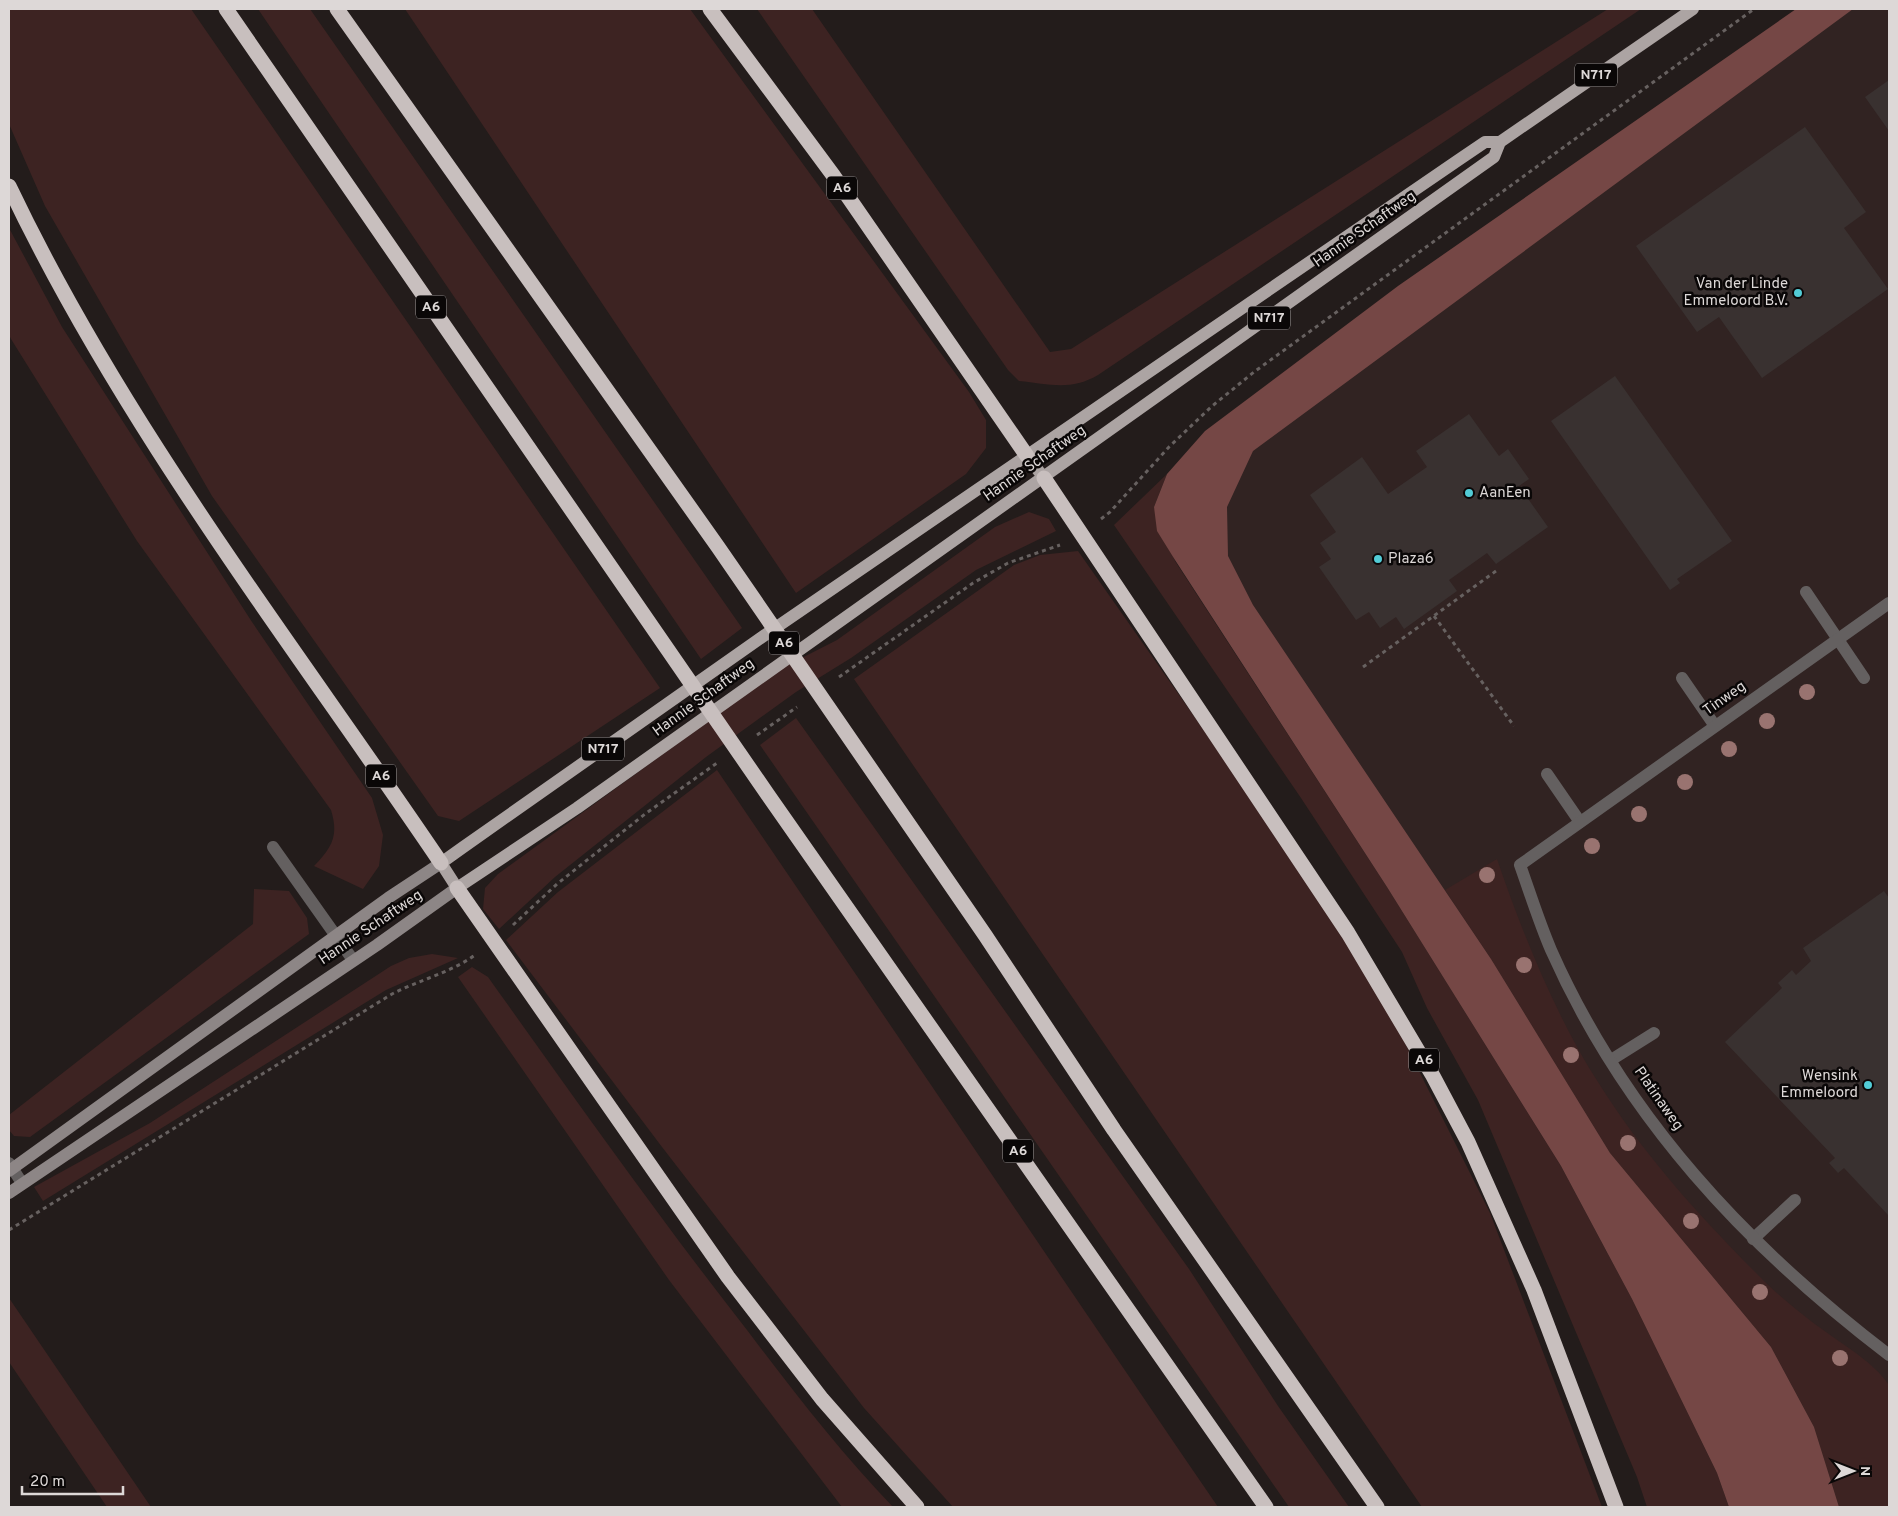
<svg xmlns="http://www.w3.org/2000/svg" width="1898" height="1516" font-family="Overpass,sans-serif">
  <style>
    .built { fill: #312322 }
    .green { fill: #3d2322 }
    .water { fill: #754745 }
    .building { fill: #393130 }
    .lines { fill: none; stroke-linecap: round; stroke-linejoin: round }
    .path { stroke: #676160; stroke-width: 3; stroke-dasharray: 4 4; stroke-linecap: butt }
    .service { stroke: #646060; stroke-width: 12 }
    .minor { stroke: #646060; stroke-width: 12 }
    .secondary { stroke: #8d8686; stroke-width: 12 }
    .primary { stroke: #aca4a3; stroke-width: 12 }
    .motorway { stroke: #c8bfbe; stroke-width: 15 }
    .tree { fill: #997370 }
    .poi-dot { fill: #52ccd6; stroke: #0a0707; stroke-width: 2 }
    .labels { text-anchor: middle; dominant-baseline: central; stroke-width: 5; stroke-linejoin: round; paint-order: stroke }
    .shield { fill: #0a0707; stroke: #9e9999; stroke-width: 1 }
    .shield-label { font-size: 14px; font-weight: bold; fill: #ddd8d7 }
    .street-label { font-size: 15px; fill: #ddd8d7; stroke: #0a0707 }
    .poi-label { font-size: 15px; fill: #ddd8d7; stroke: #0a0707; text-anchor: end }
  </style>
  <rect width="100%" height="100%" fill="#231c1b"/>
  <!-- built -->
  <path class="built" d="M1850,9H1889V1507H1766L1194,530L1220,460Z"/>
  <!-- green -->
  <path class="green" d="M9,9H191L660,688L459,821L438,816L212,496L45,206L9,124Z
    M258,9H310L742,628L701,659Z
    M405,9H690L969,392L986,420V448L966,474L796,593Z
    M757,9H812L1050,352L1071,349L1608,9H1641L1098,375C1071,391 1049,384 1019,381L1008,370Z
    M9,228L62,327L252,622L372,798L383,835L379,866L363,889L314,866C332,847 339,836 331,810L137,541L11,339L9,335Z
    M1167,474L1154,507L1175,561L1387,887L1561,1166L1632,1299L1717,1473L1729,1507H1647L1637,1477L1478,1100L1427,1008L1402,952L1301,798L1114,525Z
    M1029,512L1049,519L1056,531L976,570L851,658L796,692L706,757L555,877L499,929L483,909L485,888L498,874L780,669L837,640L995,527Z
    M1078,551L1314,887L1395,1023L1490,1213L1602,1507H1422L854,679L1014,565L1040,555Z
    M796,718L1189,1269L1278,1406L1349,1507H1289L760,745Z
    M717,770L1179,1450L1218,1507H953L864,1408L662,1147L506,940L558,892Z
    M1497,859C1521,930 1557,1019 1598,1082C1644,1156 1703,1220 1765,1282C1784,1300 1805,1317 1826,1332C1848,1348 1874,1363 1889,1385V1507H1839L1814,1427L1771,1347L1610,1153L1491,959L1445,890Z
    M254,889L289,891L307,918L309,934L30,1137L14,1136L9,1130V1115L253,924Z
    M432,954L458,958L386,990L43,1201L34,1187L150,1123L391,966L409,958Z
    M472,967L488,977C573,1096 657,1215 747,1330C793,1391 840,1452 893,1507H842L669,1280L458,977Z
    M9,1298L151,1507H107L9,1362Z"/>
  <!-- water -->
  <path class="water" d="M1796,9H1853L1253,451L1227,507L1228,556L1253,605L1491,959L1610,1153L1771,1347L1814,1427L1839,1507H1729L1717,1473L1632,1299L1561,1166L1387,887L1175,560L1157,531L1154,507L1167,474L1205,431L1398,286Z"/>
  <!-- building -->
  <path class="building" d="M1889,80V131L1865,97Z
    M1805,127L1866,212L1844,228L1888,289L1762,378L1719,317L1697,332L1636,246Z
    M1615,376L1732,541L1677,579L1680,583L1670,590L1551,421Z
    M1469,414L1499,456L1508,449L1529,479L1519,486L1548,527L1496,564L1487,553L1449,580L1457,591L1404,629L1396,617L1380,628L1369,612L1356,620L1319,567L1331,559L1320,543L1336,532L1310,495L1362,457L1388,494L1427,467L1416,451Z
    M1884,891L1889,898V1216L1844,1168L1838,1173L1829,1163L1835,1158L1725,1042L1782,988L1778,983L1792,970L1796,975L1811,961L1803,948Z"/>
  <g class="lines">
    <!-- path -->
    <path class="path" d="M1101,519L1110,512L1169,447L1211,407L1254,372L1754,9
      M1434,616L1514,726
      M1363,667L1496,571
      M839,677L973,583L1008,563L1060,545
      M757,735L797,707
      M513,925L557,884L645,814L717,763
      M9,1230L392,994C419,980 450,973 475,955"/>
    <!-- service -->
    <path class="service" d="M1806,592L1864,678
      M1682,678L1715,726
      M1547,774L1580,822
      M273,847L353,960
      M1611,1060L1654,1033
      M9,1163L22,1183
      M1753,1239L1795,1200"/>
    <!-- minor -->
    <path class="minor" d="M1889,603L1520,865C1530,893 1539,922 1551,950C1625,1117 1746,1246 1889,1355"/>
    <!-- secondary -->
    <path class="secondary" d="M9,1171L388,898L441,863
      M9,1193L377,945L457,888"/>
    <!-- primary -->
    <path class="primary" d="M1500,142L1494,157L577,808L457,888L441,863L462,848L765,635L1457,161L1485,142H1500L1693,9
      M1027,456L1044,478"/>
    <!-- motorway -->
    <path class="motorway" d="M226,9L768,795L1266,1507
      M337,9L718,547L985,935L1114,1130L1377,1507
      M710,9L833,175L1027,456
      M9,186C124,428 291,641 441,863
      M1044,478L1348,933L1433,1076L1468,1142L1534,1290L1616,1507
      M457,888L728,1277L822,1399L917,1507"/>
  </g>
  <!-- trees -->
  <g class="tree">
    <circle cx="1807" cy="692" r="8"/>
    <circle cx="1767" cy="721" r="8"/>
    <circle cx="1729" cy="749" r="8"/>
    <circle cx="1685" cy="782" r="8"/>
    <circle cx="1639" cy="814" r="8"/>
    <circle cx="1592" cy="846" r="8"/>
    <circle cx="1487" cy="875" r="8"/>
    <circle cx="1524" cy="965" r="8"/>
    <circle cx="1571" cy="1055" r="8"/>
    <circle cx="1628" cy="1143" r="8"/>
    <circle cx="1691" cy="1221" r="8"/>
    <circle cx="1760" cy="1292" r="8"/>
    <circle cx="1840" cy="1358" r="8"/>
  </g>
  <!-- markers -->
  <g class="poi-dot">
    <circle cx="1798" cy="293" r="5"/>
    <circle cx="1469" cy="493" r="5"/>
    <circle cx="1378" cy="559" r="5"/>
    <circle cx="1868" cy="1085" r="5"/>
  </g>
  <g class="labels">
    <!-- shield labels -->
    <g class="shield">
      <rect x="1575" y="63.5" width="42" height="23" rx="4"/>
      <rect x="827" y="176.5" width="30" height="23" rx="4"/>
      <rect x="416" y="295.5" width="30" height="23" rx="4"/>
      <rect x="1248" y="306.5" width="42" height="23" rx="4"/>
      <rect x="769" y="631.5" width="30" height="23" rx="4"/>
      <rect x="582" y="737.5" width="42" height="23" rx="4"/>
      <rect x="366" y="764.5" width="30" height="23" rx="4"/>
      <rect x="1409" y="1048.5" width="30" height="23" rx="4"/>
      <rect x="1003" y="1139.5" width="30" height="23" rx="4"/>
    </g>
    <g class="shield-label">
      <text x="1596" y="75">N717</text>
      <text x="842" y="188">A6</text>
      <text x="431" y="307">A6</text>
      <text x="1269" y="318">N717</text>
      <text x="784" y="643">A6</text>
      <text x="603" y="749">N717</text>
      <text x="381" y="776">A6</text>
      <text x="1424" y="1060">A6</text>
      <text x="1018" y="1151">A6</text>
    </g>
    <!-- street labels -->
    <g class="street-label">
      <text transform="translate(1365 230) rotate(-35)">Hannie Schaftweg</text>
      <text transform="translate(1035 464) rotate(-35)">Hannie Schaftweg</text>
      <text transform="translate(704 698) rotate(-36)">Hannie Schaftweg</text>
      <text transform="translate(1725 699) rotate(-35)">Tinweg</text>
      <text transform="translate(371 928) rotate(-34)">Hannie Schaftweg</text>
      <text transform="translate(1658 1099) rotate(55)">Platinaweg</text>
    </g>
    <!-- poi labels -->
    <g class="poi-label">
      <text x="1788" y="284">Van der Linde<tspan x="1788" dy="17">Emmeloord B.V.</tspan></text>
      <text x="1479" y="493" text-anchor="start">AanEen</text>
      <text x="1388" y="559" text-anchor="start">Plaza6</text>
      <text x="1858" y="1076">Wensink<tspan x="1858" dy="17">Emmeloord</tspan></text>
    </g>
  </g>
  <!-- border -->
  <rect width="1898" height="1516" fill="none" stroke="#ddd8d7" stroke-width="20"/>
  <!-- north arrow -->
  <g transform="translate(1853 1471) rotate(90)" stroke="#0a0707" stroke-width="4" paint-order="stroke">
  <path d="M0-4L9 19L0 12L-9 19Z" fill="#ddd8d7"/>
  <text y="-8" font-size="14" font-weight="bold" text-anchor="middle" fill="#ddd8d7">N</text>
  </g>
  <!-- scale -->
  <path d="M22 1486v8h101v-8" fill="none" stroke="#ddd8d7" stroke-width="2.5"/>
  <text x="30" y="1486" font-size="15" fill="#ddd8d7" stroke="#0a0707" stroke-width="4" paint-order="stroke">20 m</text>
</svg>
